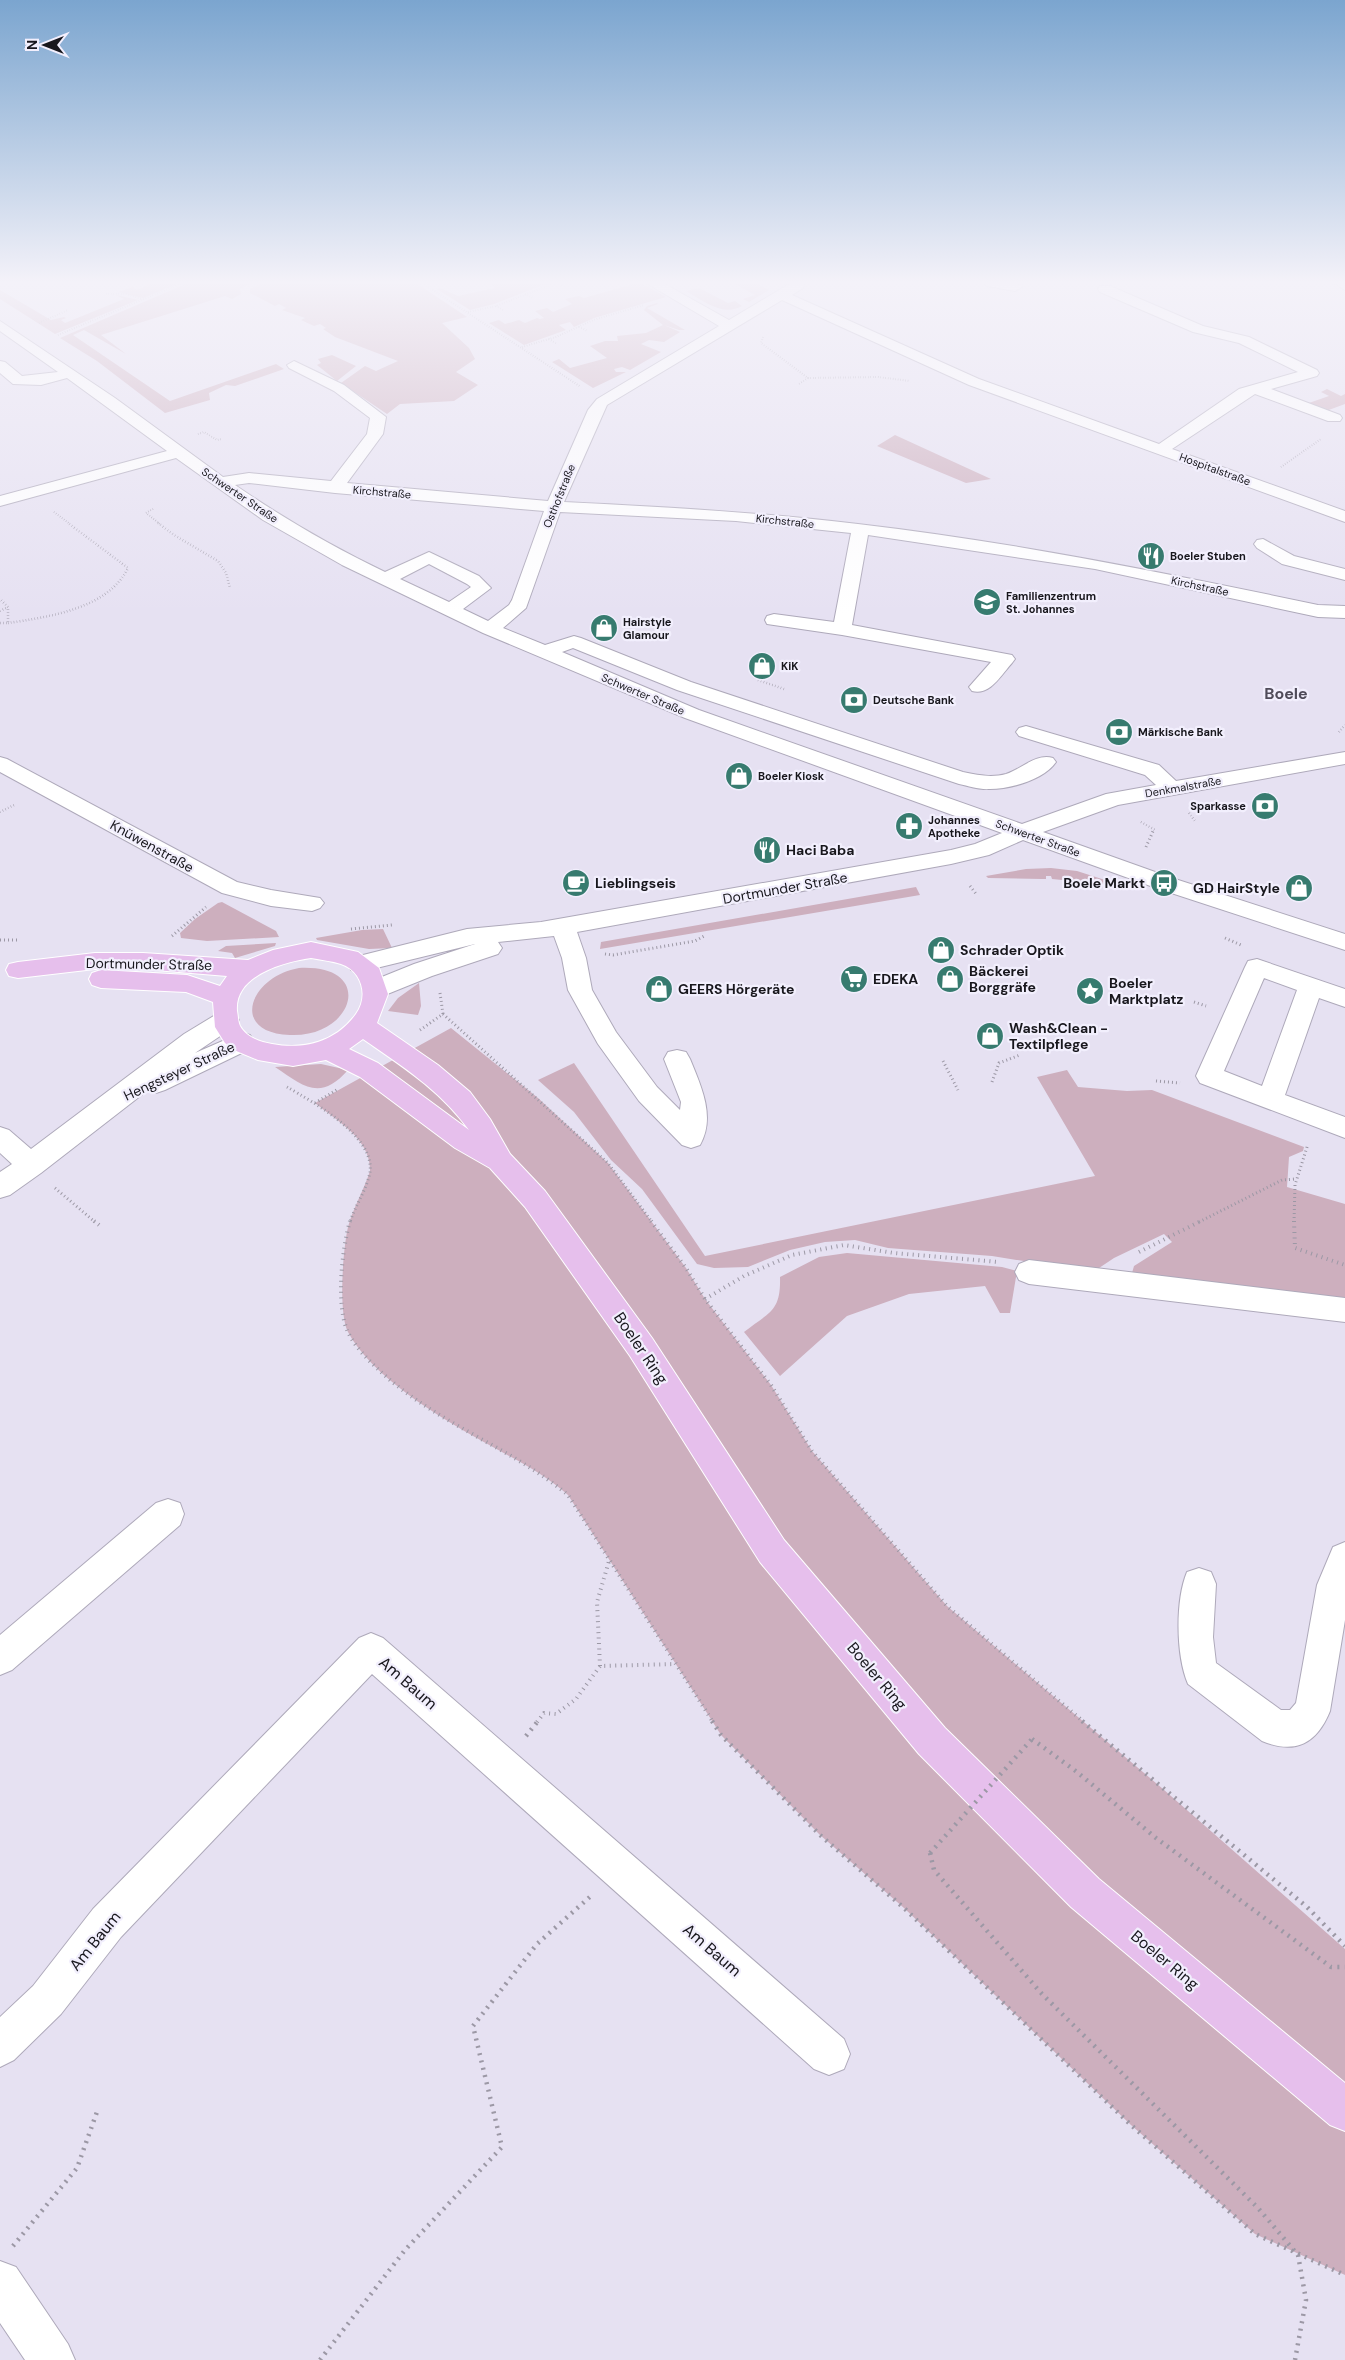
<svg xmlns="http://www.w3.org/2000/svg" width="1345" height="2360" font-family="'DM Sans',sans-serif">
  <style>
    .green { fill: #cdafbe }
    .lines { fill: none; stroke-linecap: round; stroke-linejoin: round }
    .minor-casing { stroke: #aea9ba; stroke-width: 2 }
    .major-casing { stroke: #fff; stroke-width: 2 }
    .path-far4 { stroke: #9c98a5; stroke-width: 2; stroke-dasharray: 0.5 2; stroke-linecap: butt }
    .path-far3 { stroke: #9c98a5; stroke-width: 2.5; stroke-dasharray: 0.5 2.5; stroke-linecap: butt }
    .path-far2 { stroke: #9c98a5; stroke-width: 3; stroke-dasharray: 1 3; stroke-linecap: butt }
    .path-far1 { stroke: #9c98a5; stroke-width: 4; stroke-dasharray: 1 4.5; stroke-linecap: butt }
    .path { stroke: #9c98a5; stroke-width: 4.5; stroke-dasharray: 2 5.5; stroke-linecap: butt }
    .minor { fill: #fff; fill-rule: evenodd }
    .major { fill: #e6bfec; fill-rule: evenodd }
    .path-bridge { stroke: #9c98a5; stroke-width: 4.5; stroke-dasharray: 2 5.5; stroke-linecap: butt }
    .labels { text-anchor: middle; dominant-baseline: central; stroke-width: 4.5; stroke-linejoin: round; paint-order: stroke }
    .far-street-label { font-size: 11px; fill: #18171d; stroke: #f2effd }
    .far-poi-label { font-size: 11px; font-weight: bold; fill: #18171d; stroke: #f2effd; text-anchor: start }
    .street-label { font-size: 14px; fill: #18171d; stroke: #f2effd }
    .poi-label { font-size: 14px; font-weight: bold; fill: #18171d; stroke: #f2effd; text-anchor: start }
    .far-district-label { font-size: 16px; font-weight: bold; fill: #504c5a; stroke: #f2effd }
    .near-street-label { font-size: 16px; fill: #18171d; stroke: #f2effd }
  </style>
  <rect width="100%" height="100%" fill="#e6e1f2"/>
  <!-- green -->
  <path class="green" d="M152,283H179L143,298L118,292L133,287L137,290Z
    M188,283H252L240,289L241,294L232,299L225,296L101,335L126,354L84,330L73,335L170,401L276,364L284,369L235,386L226,385L209,393L210,400L165,413L97,361L60,338Z
    M262,283H416L467,317L442,323L469,348L475,359L456,372L478,385L454,401L400,404L387,414L341,383L365,366L376,371L398,361L335,337L323,329L326,328L320,324L314,326L301,320L305,318L282,310L286,308L279,304L275,306L250,293V289Z
    M489,283H548L494,304L470,310L437,289L440,288L458,296L495,288Z
    M637,283H641L666,297L594,318L574,327L570,322L559,325L566,330L524,345L489,323L499,320L505,324L519,320L525,323L537,318L540,319L544,318L535,311L547,308L553,312L572,304L565,299L579,296L584,298Z
    M733,283H756L769,290L749,302L743,299L755,295Z
    M699,288L728,303L735,301L742,306C722,317 704,301 686,291Z
    M0,290L51,320L64,317L66,318L61,320L65,323L124,299L116,295L138,300L55,334L0,299Z
    M657,303L658,304L647,308L685,330H679L664,325L680,332L664,342L649,340L641,344L661,352L630,370L622,367L614,369L616,372H626L593,388L552,362L559,359L570,368L607,358L590,346L605,341H618L617,336L646,333L663,325L644,310L647,306Z
    M332,355L356,366L337,381L317,365L321,363L318,359Z
    M1327,389L1341,396L1345,394V404L1326,411L1306,404L1329,396L1321,392Z
    M895,435L991,479L966,483L877,446Z
    M1051,868L1077,871L1105,880L1103,884L1052,879L1051,876H1046V879H1042L988,878L986,876L1026,869Z
    M916,887L920,895L600,949L601,942Z
    M222,902L276,931L279,937L207,941L181,938L180,933L195,919L218,903Z
    M383,929L392,948L369,949L317,940L316,938L362,930Z
    M276,943L275,946L235,958L232,953L218,951L226,946Z
    M299,968C377,964 354,1038 290,1035C229,1033 249,977 299,968Z
    M419,983L421,1006L418,1015L388,1011L398,998Z
    M451,1028L538,1098L608,1163L686,1268L705,1299L771,1385L812,1451L947,1606L1163,1789L1345,1949V2275L1255,2234L1131,2125L904,1908L820,1835L721,1735L568,1495C542,1472 512,1458 482,1441C439,1417 371,1376 348,1332C338,1312 343,1249 348,1227C353,1208 364,1190 370,1171C371,1139 337,1121 315,1103Z
    M574,1063L705,1256L1095,1176L1037,1077L1067,1070L1078,1087L1127,1091L1152,1090L1304,1147L1303,1151L1289,1157L1287,1187L1345,1204V1300L1132,1273L1134,1266L1172,1242L1164,1234L1114,1258L1096,1270H1080L992,1256L888,1248L855,1240L825,1242L790,1250L748,1267L714,1268L697,1264L642,1189L611,1160L574,1112L538,1080Z
    M321,1064L348,1070C320,1102 303,1086 275,1067Z
    M847,1253L1002,1267L1017,1271L1010,1313H1000L985,1286L909,1294L847,1316L780,1376L744,1332C769,1312 781,1312 780,1277L819,1257Z"/>
  <g class="lines">
    <!-- minor casing -->
    <g class="minor-casing">
      <path id="minor" d="M646,283H663L729,320L791,283H804L803,288L792,295L979,379L1159,444L1239,389L1298,372L1239,343L1193,332L1100,292L1098,289L1100,286H1110L1203,326L1249,337L1317,370L1319,373L1317,376L1271,389L1340,415L1342,418L1340,421H1328L1255,394L1172,449L1345,511V522L969,385L782,300L607,405L564,502C663,507 760,512 858,524C1013,542 1166,573 1318,605L1345,606V618L1318,617L1095,569L868,535L852,625L1012,655L1015,659L1012,663C1001,675 990,696 972,691L969,687L991,662L842,635L767,624L765,620L767,616L774,614L834,622L851,533L736,521L560,512L526,608L503,628L545,645L574,636L581,638L691,682L963,772C978,775 991,778 1006,774C1022,769 1036,753 1053,758L1056,762C1044,780 1010,789 990,789C980,790 969,786 959,784L677,690L573,648L562,652L699,710L1022,824L1106,794L1156,785L1145,775L1019,736L1016,732L1019,728L1026,726L1159,765L1176,781L1345,752V764L1118,805L1043,832L1172,878L1345,934V950L1156,888L1023,840L989,855L951,864L577,932L586,958L592,990L616,1032L657,1087L680,1110L681,1102L664,1059L668,1052L677,1050L686,1052L690,1059C701,1086 716,1117 700,1145L691,1148L682,1145L639,1101L598,1044L568,990L562,958L554,936L498,942L502,948L498,954L432,976L385,995L376,998L367,995L364,989L367,983L414,964L475,944L360,972L351,970L348,964L351,958L467,929L541,922L951,850L975,844L1002,833L685,718L483,633L342,565L263,520L176,458L0,506V496L167,451L67,378L41,385L13,384L0,373V361L5,362L22,376L58,372L0,331V321L115,398L223,477L249,473L331,481L367,434L370,418L334,391L289,368L287,365L294,361L344,385L386,417L383,434L347,483L548,501L588,410L597,399L719,326ZM249,483L335,493L544,511L512,600L509,605L488,621L463,609L491,588L479,576L429,552L385,572C333,547 283,518 235,485ZM429,564L467,584L471,587L449,602L400,579Z
        M985,283H1016L1022,287L1015,291L987,286Z
        M1334,283H1345V290Z
        M1263,539L1294,556L1345,569V580L1282,564L1257,548L1254,544L1257,540Z
        M0,757L7,759L237,882L271,890L320,898L324,903L320,908L312,911L271,906L222,893L0,772Z
        M1257,959L1345,989V1007L1319,998L1285,1095L1345,1117V1138L1200,1083L1196,1076L1245,967L1248,961ZM1264,978L1297,990L1262,1086L1224,1071Z
        M226,1011L235,1014L239,1020L235,1026L195,1053L241,1033L250,1035L254,1042L250,1049L165,1090L156,1093L148,1090L41,1173L10,1195L0,1198V1172L12,1164L0,1153V1127L9,1130L31,1149L184,1034L217,1014Z
        M1029,1260L1345,1298V1322L1029,1284L1019,1280L1015,1272L1019,1264Z
        M168,1499L180,1503L184,1514L180,1525L12,1670L0,1675V1635L156,1503Z
        M1345,1542V1620L1330,1711C1317,1743 1296,1755 1262,1741L1188,1684C1176,1656 1175,1601 1187,1572L1199,1568L1211,1572L1216,1584L1213,1637L1216,1663L1281,1710H1290L1296,1703L1317,1585L1333,1547Z
        M371,1633L383,1638L844,2039L850,2054L844,2069L829,2075L814,2069L372,1674L121,1937L61,2014L14,2060L0,2067V2017L33,1986L93,1909L359,1638Z
        M0,2261L16,2267L68,2344L75,2360H25L0,2323Z"/>
    </g>
    <!-- major casing -->
    <g class="major-casing">
      <path id="major" d="M311,942L358,952L379,968L388,994L377,1023L438,1065L470,1092L490,1119L510,1154L545,1191L652,1338L784,1540L945,1728L1099,1879L1345,2083V2131L1330,2125L1071,1907L919,1754L760,1562L630,1356L525,1207L490,1168L455,1148L360,1077L326,1060L293,1066L258,1060L234,1050L225,1043L215,1027L213,1002L186,992L101,988L92,985L89,979L92,973L101,970L187,975L220,986L227,976L143,969H95L18,978L9,976L6,970L9,964L18,962L95,953H143L248,960L273,950ZM311,958C321,960 332,961 341,964C362,971 369,996 356,1014C336,1042 304,1050 272,1044C260,1042 246,1037 240,1026C238,1022 238,1016 237,1011C234,975 284,962 311,958ZM363,1039C402,1066 440,1090 469,1130L378,1063L349,1049Z"/>
    </g>
    <!-- path-far4 -->
    <path class="path-far4" d="M422,283L581,387
      M557,283L563,287
      M106,294H126L142,299
      M525,294L533,298
      M496,306L503,310
      M468,312L496,306L555,283
      M39,323L68,310
      M579,327L588,331
      M58,335L182,283
      M763,337L761,343L808,378L799,384
      M549,339L557,344
      M522,347L556,337L593,320L644,305
      M808,378L878,377L910,381
      M198,434L204,432L217,440L222,439
      M1281,467L1321,439
      M153,509L146,513L160,524
      M54,512L70,524"/>
    <!-- path-far3 -->
    <path class="path-far3" d="M158,523L174,535L218,561L226,573L230,588
      M0,611L8,607
      M0,623H8V607L1,600
      M8,623C48,617 108,609 128,568L68,523
      M758,680L784,689
      M1339,732L1345,725
      M0,812L16,804
      M1189,813L1195,821
      M1141,822L1155,830"/>
    <!-- path-far2 -->
    <path class="path-far2" d="M1146,847L1154,829
      M970,886L977,895
      M351,929L392,925
      M172,936L206,907
      M1225,938L1241,945
      M0,940H19
      M605,954L613,955L695,941L706,935
      M440,993L443,1014
      M1194,1002L1206,1006
      M420,1030L443,1014L608,1163L652,1222
      M943,1061L958,1090
      M1156,1081L1180,1083
      M992,1082L999,1063L1020,1055
      M287,1087C313,1102 375,1136 370,1172C367,1189 355,1206 350,1222
      M315,1103L338,1089
      M55,1188L95,1222
      M1199,1222L1282,1180L1295,1179
      M1294,1222L1295,1185L1308,1144"/>
    <!-- path-far1 -->
    <path class="path-far1" d="M94,1221L99,1225
      M350,1221C342,1249 336,1303 347,1330C354,1346 368,1360 381,1372C436,1423 510,1447 568,1495L713,1722
      M651,1221L686,1268L705,1299L771,1385L812,1451L947,1606L1084,1722
      M1294,1221L1295,1248L1345,1265
      M1139,1252L1201,1221
      M705,1299L744,1276L792,1255L844,1245L894,1253L999,1262
      M600,1666L597,1602L609,1561
      M537,1722L544,1713L556,1714L576,1699L600,1666L675,1664"/>
    <!-- path -->
    <path class="path" d="M712,1721L721,1735L820,1835L904,1908L1131,2125L1255,2234L1345,2275
      M1082,1721L1307,1907L1345,1946
      M526,1736L538,1721
      M1032,1739L1077,1772L1156,1838L1331,1967H1345
      M930,1853L934,1870L1042,1994L1258,2208L1298,2255L1306,2300L1295,2360
      M13,2246L77,2168L98,2109
      M320,2360L405,2250L502,2147L473,2026L537,1944L592,1895"/>
    <!-- minor -->
    <use href="#minor" class="minor"/>
    <!-- major -->
    <use href="#major" class="major"/>
    <!-- path-bridge -->
    <path class="path-bridge" d="M930,1853L1032,1739"/>
  </g>
  <!-- sky -->
  <linearGradient id="sky" x2="0" y2="1"><stop stop-color="#7ba5cf"/><stop offset="0.46" stop-color="#f4f2f9"/><stop offset="1" stop-color="#f4f2f9" stop-opacity="0"/></linearGradient>
  <rect width="1345" height="614" fill="url(#sky)"/>
  <!-- icons -->
  <defs>
    <g id="restaurant-disc" transform="scale(1.4375)"><circle r="9.5" fill="#377b6f" stroke="#f2effd"/><path d="M-5-6h1v4h1v-4h1v4h1v-4h1v5L-1.5 .5V6h-2V.5L-5-1ZM5-6V6H3V1.5H1.5Q1.5-4 5-6Z" fill="#fff"/></g>
    <g id="school-disc" transform="scale(1.4375)"><circle r="9.5" fill="#377b6f" stroke="#f2effd"/><path d="M0-5L7-2L0 1L-7-2ZM-4 1L0 2.5L4 1V4Q0 6-4 4Z" fill="#fff"/></g>
    <g id="shop-disc" transform="scale(1.4375)"><circle r="9.5" fill="#377b6f" stroke="#f2effd"/><path d="M-5-2.5h2.3a2.7 3.5 0 0 1 5.4 0H5L5.5 6h-11ZM-1.5-2.5h3a1.5 2.3 0 0 0-3 0Z" fill="#fff"/></g>
    <g id="bank-disc" transform="scale(1.4375)"><circle r="9.5" fill="#377b6f" stroke="#f2effd"/><path d="M-6-4H6V4H-6ZM0-2.3a2.3 2.3 0 1 0 0 4.6a2.3 2.3 0 1 0 0-4.6Z" fill="#fff"/></g>
    <g id="pharmacy-disc" transform="scale(1.4375)"><circle r="9.5" fill="#377b6f" stroke="#f2effd"/><path d="M-2-6h4v4h4v4h-4v4h-4v-4h-4v-4h4Z" fill="#fff"/></g>
    <g id="cafe-disc" transform="scale(1.4375)"><circle r="9.5" fill="#377b6f" stroke="#f2effd"/><path d="M-5.5-4.5H6V0H3Q3 3.5 0 3.5H-2.5Q-5.5 3.5-5.5 0ZM3-3.2v2h1.7v-2ZM-6 4.5H4V6H-6Z" fill="#fff"/></g>
    <g id="bus-disc" transform="scale(1.4375)"><circle r="9.5" fill="#377b6f" stroke="#f2effd"/><path d="M-5-6H5V4H4V6H2V4H-2V6H-4V4H-5ZM-3.5-4V0h7V-4ZM-3.5 1.2v1.5H-2V1.2ZM2 1.2v1.5H3.5V1.2Z" fill="#fff"/></g>
    <g id="supermarket-disc" transform="scale(1.4375)"><circle r="9.5" fill="#377b6f" stroke="#f2effd"/><path d="M-6-5.5h2.5l.6 2H6L4.5 2H-2.5L-4.4-4H-6ZM-1.5 3.2a1.3 1.3 0 1 0 .1 0ZM3 3.2a1.3 1.3 0 1 0 .1 0Z" fill="#fff"/></g>
    <g id="sight-disc" transform="scale(1.4375)"><circle r="9.5" fill="#377b6f" stroke="#f2effd"/><path d="M0-6L1.8-2.2L6-1.7L2.9 1.2L3.7 5.4L0 3.3L-3.7 5.4L-2.9 1.2L-6-1.7L-1.8-2.2Z" fill="#fff"/></g>
  </defs>
  <g fill-rule="evenodd">
    <use href="#restaurant-disc" x="1151" y="556"/>
    <use href="#school-disc" x="987" y="602"/>
    <use href="#shop-disc" x="604" y="628"/>
    <use href="#shop-disc" x="762" y="666"/>
    <use href="#bank-disc" x="854" y="700"/>
    <use href="#bank-disc" x="1119" y="732"/>
    <use href="#shop-disc" x="739" y="776"/>
    <use href="#bank-disc" x="1265" y="806"/>
    <use href="#pharmacy-disc" x="909" y="826"/>
    <use href="#restaurant-disc" x="767" y="850"/>
    <use href="#cafe-disc" x="576" y="883"/>
    <use href="#bus-disc" x="1164" y="883"/>
    <use href="#shop-disc" x="1299" y="888"/>
    <use href="#shop-disc" x="941" y="950"/>
    <use href="#supermarket-disc" x="854" y="979"/>
    <use href="#shop-disc" x="950" y="979"/>
    <use href="#shop-disc" x="659" y="989"/>
    <use href="#sight-disc" x="1090" y="991"/>
    <use href="#shop-disc" x="990" y="1036"/>
  </g>
  <g class="labels">
    <!-- far-street labels -->
    <g class="far-street-label">
      <text transform="translate(1215 469) rotate(20)">Hospitalstraße</text>
      <text transform="translate(382 492) rotate(5)">Kirchstraße</text>
      <text transform="translate(240 495) rotate(34)">Schwerter Straße</text>
      <text transform="translate(559 496) rotate(-68)">Osthofstraße</text>
      <text transform="translate(785 521) rotate(6)">Kirchstraße</text>
      <text transform="translate(1200 586) rotate(12)">Kirchstraße</text>
      <text transform="translate(643 694) rotate(23)">Schwerter Straße</text>
      <text transform="translate(1183 787) rotate(-10)">Denkmalstraße</text>
      <text transform="translate(1038 838) rotate(20)">Schwerter Straße</text>
    </g>
    <!-- far-poi labels -->
    <g class="far-poi-label">
      <text x="1170" y="556">Boeler Stuben</text>
      <text x="1006" y="596">Familienzentrum<tspan x="1006" dy="13">St. Johannes</tspan></text>
      <text x="623" y="622">Hairstyle<tspan x="623" dy="13">Glamour</tspan></text>
      <text x="781" y="666">KiK</text>
      <text x="873" y="700">Deutsche Bank</text>
      <text x="1138" y="732">Märkische Bank</text>
      <text x="758" y="776">Boeler Kiosk</text>
      <text x="1246" y="806" text-anchor="end">Sparkasse</text>
      <text x="928" y="820">Johannes<tspan x="928" dy="13">Apotheke</tspan></text>
    </g>
    <!-- street labels -->
    <g class="street-label">
      <text transform="translate(152 846) rotate(29)">Knüwenstraße</text>
      <text transform="translate(785 888) rotate(-10)">Dortmunder Straße</text>
      <text transform="translate(149 964) rotate(1)">Dortmunder Straße</text>
      <text transform="translate(179 1071) rotate(-25)">Hengsteyer Straße</text>
    </g>
    <!-- poi labels -->
    <g class="poi-label">
      <text x="786" y="850">Haci Baba</text>
      <text x="595" y="883">Lieblingseis</text>
      <text x="1145" y="883" text-anchor="end">Boele Markt</text>
      <text x="1280" y="888" text-anchor="end">GD HairStyle</text>
      <text x="960" y="950">Schrader Optik</text>
      <text x="969" y="971">Bäckerei<tspan x="969" dy="16">Borggräfe</tspan></text>
      <text x="873" y="979">EDEKA</text>
      <text x="1109" y="983">Boeler<tspan x="1109" dy="16">Marktplatz</tspan></text>
      <text x="678" y="989">GEERS Hörgeräte</text>
      <text x="1009" y="1028">Wash&amp;Clean -<tspan x="1009" dy="16">Textilpflege</tspan></text>
    </g>
    <!-- far-district labels -->
    <g class="far-district-label">
      <text x="1286" y="693">Boele</text>
    </g>
    <!-- near-street labels -->
    <g class="near-street-label">
      <text transform="translate(641 1348) rotate(56)">Boeler Ring</text>
      <text transform="translate(877 1676) rotate(50)">Boeler Ring</text>
      <text transform="translate(408 1683) rotate(41)">Am Baum</text>
      <text transform="translate(95 1941) rotate(-51)">Am Baum</text>
      <text transform="translate(712 1950) rotate(41)">Am Baum</text>
      <text transform="translate(1165 1960) rotate(40)">Boeler Ring</text>
    </g>
  </g>
  <!-- north arrow -->
  <g transform="translate(45 45) rotate(270)" stroke="#f2effd" stroke-width="4" paint-order="stroke">
  <path d="M0-4L9 19L0 12L-9 19Z" fill="#18171d"/>
  <text y="-8" font-size="14" font-weight="bold" text-anchor="middle" fill="#18171d">N</text>
  </g>
</svg>
